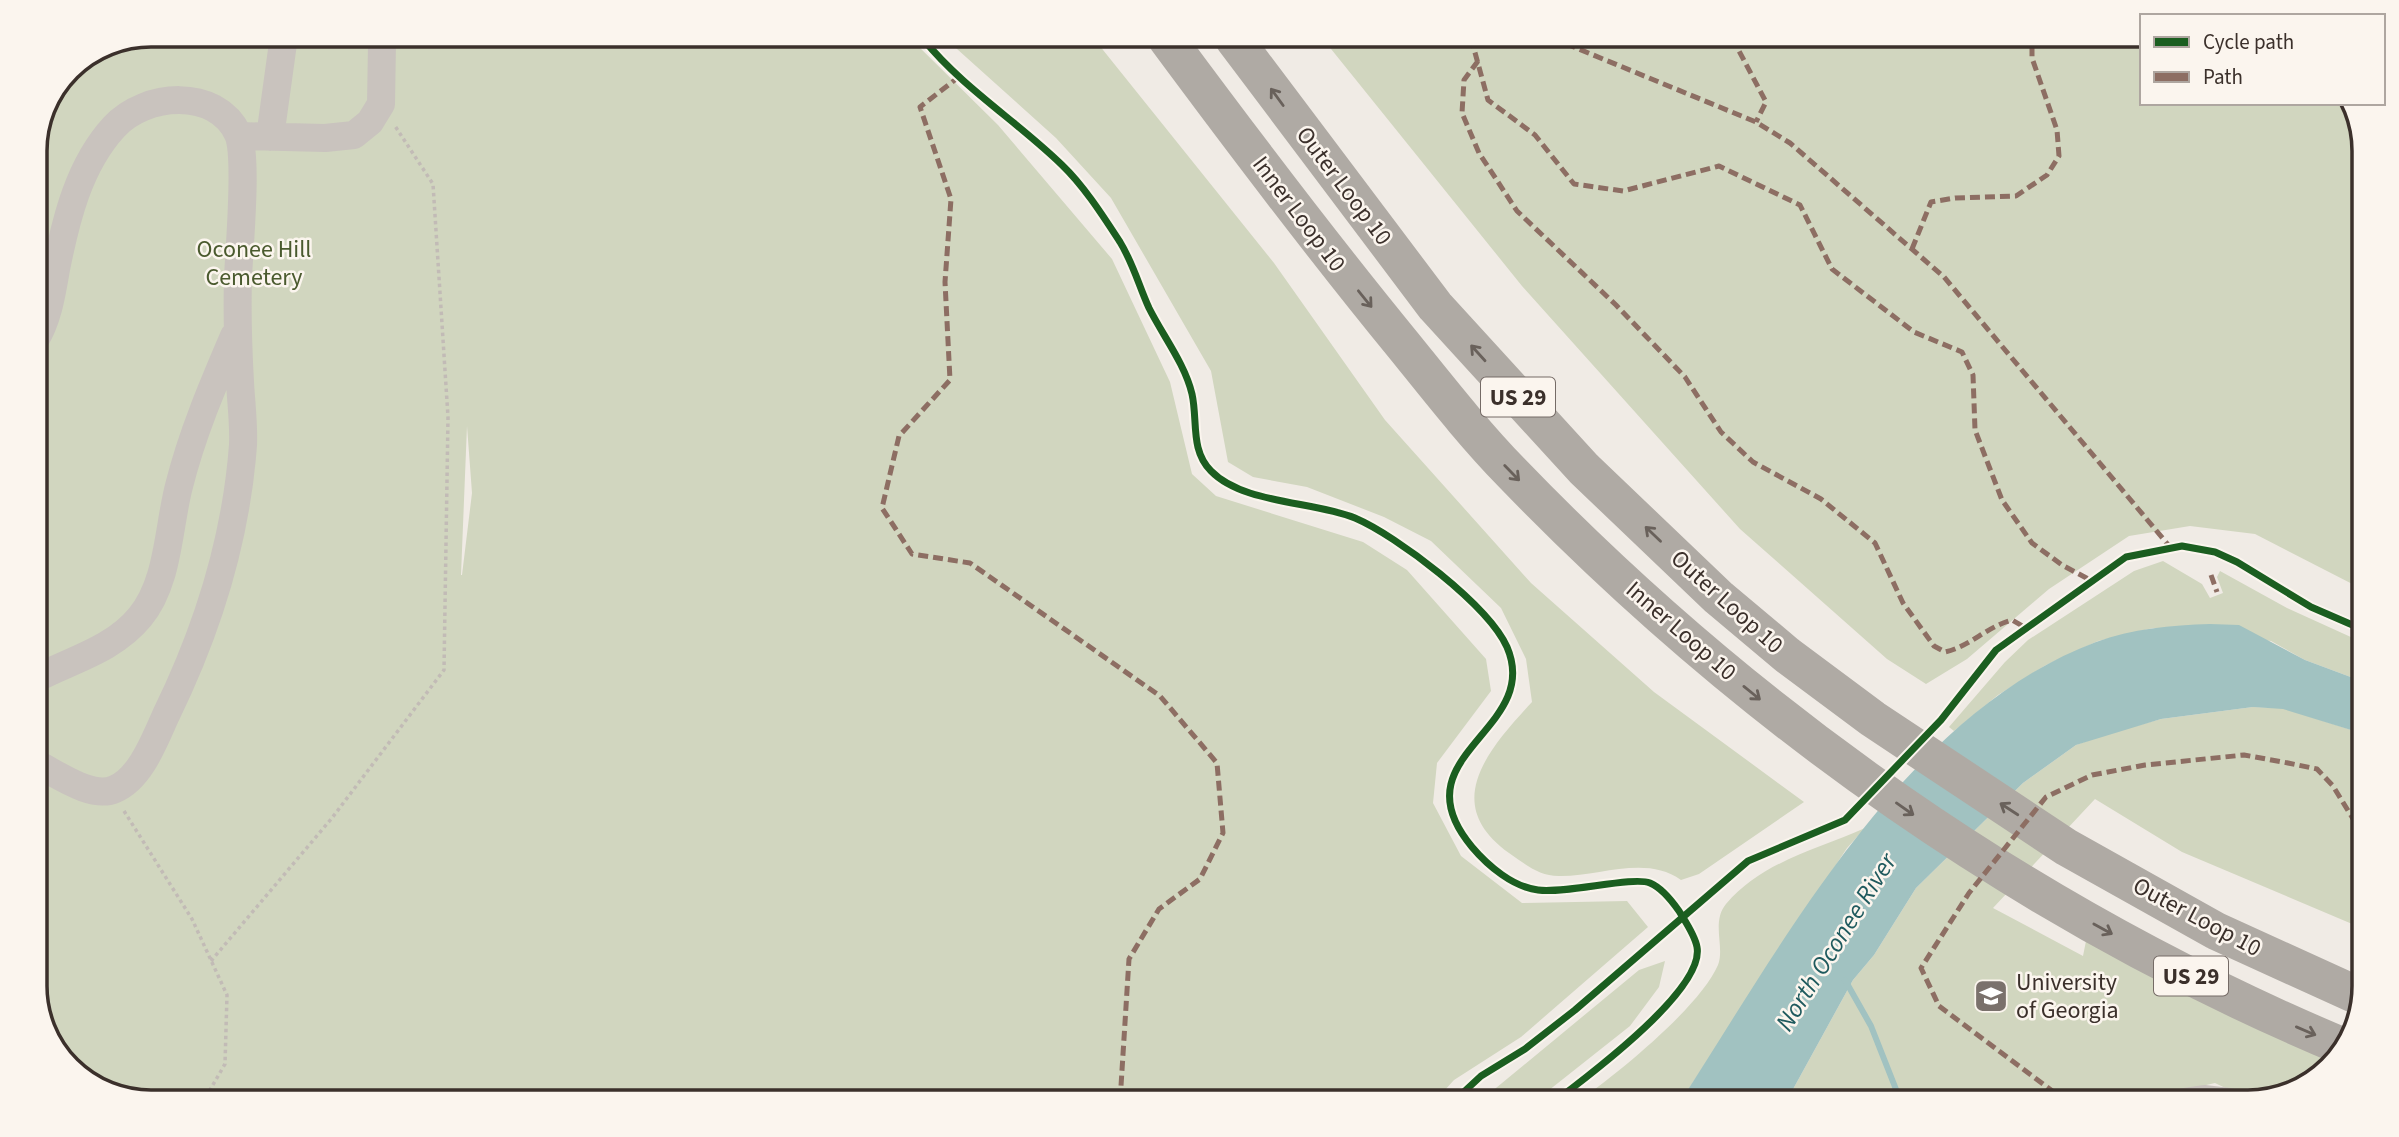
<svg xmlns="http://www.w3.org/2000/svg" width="2399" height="1137" font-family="'Source Sans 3',sans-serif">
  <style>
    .green { fill: #d1d6bf; fill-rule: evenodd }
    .water { fill: #a1c2c1 }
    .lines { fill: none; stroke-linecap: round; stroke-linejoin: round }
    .stream { stroke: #a1c2c1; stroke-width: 6 }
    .path { stroke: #c2bbb6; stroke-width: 3.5; stroke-dasharray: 3.5 3.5; stroke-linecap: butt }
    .minor { stroke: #c9c3be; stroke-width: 28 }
    .highway { stroke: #afaaa4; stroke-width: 38 }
    .quiet { stroke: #8d6e63; stroke-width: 5; stroke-dasharray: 10 5; stroke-linecap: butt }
    .cycleway-casing { stroke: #fbf5ee; stroke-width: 11 }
    .cycleway { stroke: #1b5e20; stroke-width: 7 }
    .oneway { stroke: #69615b }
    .labels { text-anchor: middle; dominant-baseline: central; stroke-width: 5; stroke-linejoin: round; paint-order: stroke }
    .shield { fill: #fbf5ee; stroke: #756b66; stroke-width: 2 }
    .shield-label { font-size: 23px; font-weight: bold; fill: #3b302b }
    .street-label { font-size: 24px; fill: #3b302b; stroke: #fbf5ee }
    .park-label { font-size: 24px; fill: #4a5a2e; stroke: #fbf5ee }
    .poi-label { font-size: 24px; fill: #3b302b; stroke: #fbf5ee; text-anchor: start }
    .water-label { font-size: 26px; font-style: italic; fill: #1f5a5e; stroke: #fbf5ee }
    .rim { fill: none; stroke: #3b302b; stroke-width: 3.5 }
  </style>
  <rect width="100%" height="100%" fill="#f0ebe5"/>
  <!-- green -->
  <path class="green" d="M2142,35V103H2350L2364,144V590L2255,534L2190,526L2129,536L2049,589L1967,659L1926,684L1887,659L1740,529L1522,286L1323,39Z
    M912,40L998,125L1112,259L1170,382L1192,474L1216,496L1363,542L1407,570L1486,659L1491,691L1437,763L1433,803L1461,856L1522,903L1627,901L1648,927L1521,1037L1454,1080L1434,1102H152L100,1090L55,1051L35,994V144L69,69L107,44ZM467,426L472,493L462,575H461Z
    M947,40H1095L1274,263L1385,420L1531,583L1654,692L1804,802L1699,874L1681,880C1647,855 1600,876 1561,876C1540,877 1525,864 1509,853C1439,803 1490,748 1532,702L1526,659L1501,608L1431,541L1384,517L1307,487L1253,477L1228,462L1211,371L1111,198L1056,138Z
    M2163,561L2202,584L2210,598L2223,593L2217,577L2220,571L2287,608L2364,643V682L2305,660L2271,641L2153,628L2098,641L2046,665L1998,695L1954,731L1949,727L2005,662L2028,640L2134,571Z
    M2253,707L2283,708L2364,734V929L2182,852L2095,799L1993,908L2083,956L2086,941L2333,1059L2312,1083L2252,1101L2215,1083L2132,1102H1786L1853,980L1874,955L1916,888L2023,783L2076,745L2103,735L2161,719Z
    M1865,828L1847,848L1680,1102H1577C1615,1076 1700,1007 1718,965C1725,947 1711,922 1726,904C1763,861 1816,850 1865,828Z
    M1665,961L1659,987L1630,1026L1534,1102H1479L1639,970Z"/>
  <!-- water -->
  <path class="water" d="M2210,624L2239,625L2305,660L2364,682V734L2283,709L2253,707L2161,719L2076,745L2023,783L1916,888L1874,955L1853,980L1786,1102H1680C1785,940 1906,713 2096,642C2132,629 2171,625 2210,624Z"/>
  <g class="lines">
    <!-- stream -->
    <path class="stream" d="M1845,980L1871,1026L1901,1102"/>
    <!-- path -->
    <path class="path" d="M124,811L192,919L227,995L225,1064L203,1102
      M211,961L332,818L444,670L448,417L433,184L395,126"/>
    <!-- minor -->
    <path class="minor" d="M239,136L325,138L354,135L370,122L381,104L382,43
      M270,137L283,43
      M35,340C48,320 52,292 56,269C66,219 79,165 114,127C145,93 216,87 238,134C248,157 239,249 238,278C237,313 238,347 240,382C241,402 244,424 243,445C236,540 208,629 166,715C155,739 141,778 115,789C92,800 56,773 35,763
      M35,679C71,660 113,650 140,617C169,582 168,528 179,486C192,434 213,385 234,336
      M2184,1102L2204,1099L2229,1102"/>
    <!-- highway -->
    <path class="highway" d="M1167,39C1244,143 1322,246 1404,346C1438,388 1473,433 1511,472C1747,717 2030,916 2344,1047
      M1234,39L1435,306L1584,469L1718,597L1787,655L1873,719L2066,847L2216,931L2361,997"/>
    <!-- quiet -->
    <path class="quiet" d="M1741,37L1738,49L1766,102L1756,122
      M1471,38L1488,100L1535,135L1574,184L1623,191L1719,166L1800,205L1832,269L1914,332L1962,352L1973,375L1975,430L2002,500L2032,543L2062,565L2092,581
      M1552,38L1756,122L1790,143L1944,277L2170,547
      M1478,61L1464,80L1462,113L1479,153L1517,211L1616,305L1685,377L1721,432L1753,462L1821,499L1875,543L1903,603L1934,646L1945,652C1971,646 1986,627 2012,620L2026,628
      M960,76L920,107L951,199L945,282L950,380L899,436L882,508L912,554L970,563L1160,696L1217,763L1223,833L1200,879L1159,909L1129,959L1120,1102
      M1912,249L1931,202L1955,198L2016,196L2047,175L2059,156L2057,130L2032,58V36
      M2211,575L2217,592
      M2067,1102L1939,1006L1921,968L1969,893L2046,797L2092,775L2145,765L2244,755L2288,763L2317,769L2333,786L2355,822L2364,828"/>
    <!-- cycleway casing -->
    <g class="cycleway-casing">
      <path id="cycleway" d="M924,40C963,88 1018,122 1062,165C1084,186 1103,216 1120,242C1133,263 1139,286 1149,308C1163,336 1185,364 1192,394C1198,421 1190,450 1211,471C1243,504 1313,501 1355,518C1397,536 1488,605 1507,647C1543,731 1395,755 1472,847C1488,866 1513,887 1538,890C1566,894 1633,876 1650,883C1662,888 1672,901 1679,911C1685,921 1695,935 1697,947C1705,990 1587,1077 1554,1102
        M1453,1102L1481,1076L1525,1049L1575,1010L1748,861L1845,820L1941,720L1996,650L2126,557L2182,546L2215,552L2237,562L2311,607L2364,630"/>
    </g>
    <!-- cycleway -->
    <use href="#cycleway" class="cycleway"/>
  </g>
  <!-- one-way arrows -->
  <defs><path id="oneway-shaft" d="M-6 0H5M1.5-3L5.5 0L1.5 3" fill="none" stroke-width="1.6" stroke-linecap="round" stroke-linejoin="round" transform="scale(1.75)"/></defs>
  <g class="oneway">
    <use href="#oneway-shaft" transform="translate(1277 97) rotate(-126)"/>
    <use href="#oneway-shaft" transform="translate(1365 299) rotate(51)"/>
    <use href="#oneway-shaft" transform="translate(1478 353) rotate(-132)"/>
    <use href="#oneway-shaft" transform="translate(1512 473) rotate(46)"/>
    <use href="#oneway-shaft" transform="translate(1653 534) rotate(-136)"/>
    <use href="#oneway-shaft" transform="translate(1752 693) rotate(39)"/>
    <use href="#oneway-shaft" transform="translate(1905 809) rotate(35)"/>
    <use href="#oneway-shaft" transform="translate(2009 809) rotate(-147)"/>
    <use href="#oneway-shaft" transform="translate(2103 929) rotate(29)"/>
    <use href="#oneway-shaft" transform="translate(2306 1031) rotate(23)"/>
  </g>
  <!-- icons -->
  <defs>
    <g id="university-square" transform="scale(1.75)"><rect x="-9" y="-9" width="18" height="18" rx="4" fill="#7a716c" stroke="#fbf5ee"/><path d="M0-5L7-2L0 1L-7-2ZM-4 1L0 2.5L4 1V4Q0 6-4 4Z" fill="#fff"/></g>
  </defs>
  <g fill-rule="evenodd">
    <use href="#university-square" x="1991" y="996"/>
  </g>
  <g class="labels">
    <!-- shield labels -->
    <g class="shield">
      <rect x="1481" y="377.5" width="74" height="39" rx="5"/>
      <rect x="2154" y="956.5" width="74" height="39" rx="5"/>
    </g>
    <g class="shield-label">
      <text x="1518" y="397">US 29</text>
      <text x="2191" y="976">US 29</text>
    </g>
    <!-- street labels -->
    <g class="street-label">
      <text transform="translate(1344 186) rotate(53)">Outer Loop 10</text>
      <text transform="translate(1299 214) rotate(53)">Inner Loop 10</text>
      <text transform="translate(1727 602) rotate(42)">Outer Loop 10</text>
      <text transform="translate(1681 631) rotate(41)">Inner Loop 10</text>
      <text transform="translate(2197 917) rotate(28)">Outer Loop 10</text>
    </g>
    <!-- park labels -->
    <g class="park-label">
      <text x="254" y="249">Oconee Hill<tspan x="254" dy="28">Cemetery</tspan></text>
    </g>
    <!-- poi labels -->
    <g class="poi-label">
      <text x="2016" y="982">University<tspan x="2016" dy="28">of Georgia</tspan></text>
    </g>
    <!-- water labels -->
    <g class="water-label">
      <text transform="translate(1836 942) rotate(-58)">North Oconee River</text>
    </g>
  </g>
  <!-- crop -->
  <path d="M0 0H2399V1137H0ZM151 47H2248A104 104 0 0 1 2352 151V986A104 104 0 0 1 2248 1090H151A104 104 0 0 1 47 986V151A104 104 0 0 1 151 47Z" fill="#fbf5ee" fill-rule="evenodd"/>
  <path class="rim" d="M151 47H2248A104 104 0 0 1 2352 151V986A104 104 0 0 1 2248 1090H151A104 104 0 0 1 47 986V151A104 104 0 0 1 151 47Z"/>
  <!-- legend -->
  <rect x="2140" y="14" width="245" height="91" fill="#fbf5ee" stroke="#aea6a0" stroke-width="2"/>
  <rect x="2154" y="37" width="35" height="10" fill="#1b5e20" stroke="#aea6a0" stroke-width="2"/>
  <text x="2203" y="49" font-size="21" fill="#3b302b">Cycle path</text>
  <rect x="2154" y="72" width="35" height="10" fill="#8d6e63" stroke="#aea6a0" stroke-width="2"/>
  <text x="2203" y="84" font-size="21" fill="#3b302b">Path</text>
</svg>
